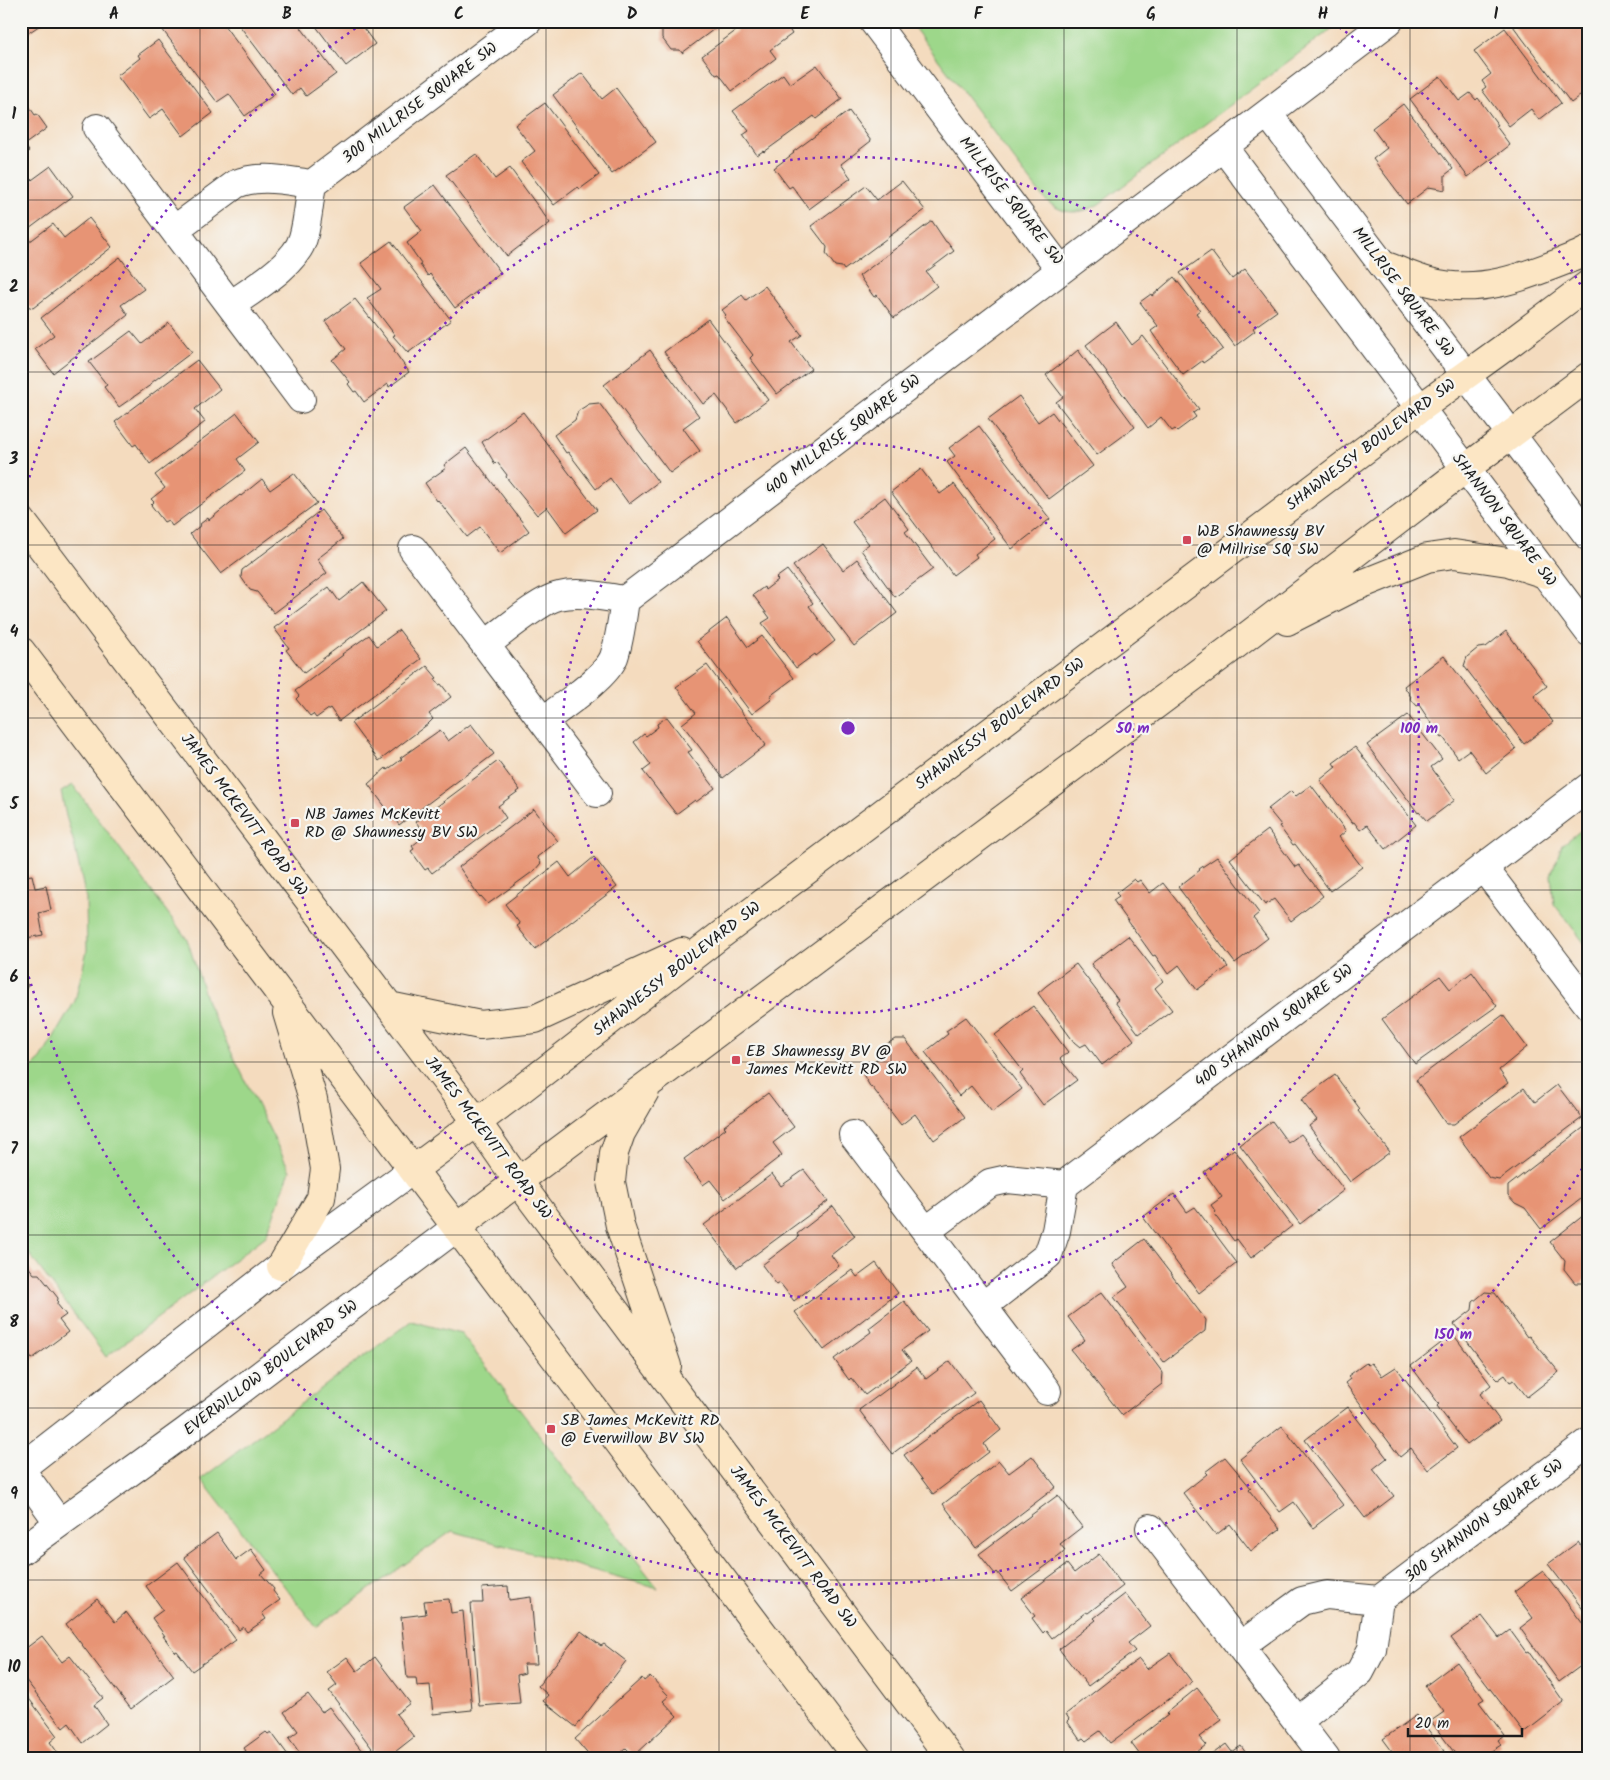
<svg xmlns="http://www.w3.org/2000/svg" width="1610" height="1780" font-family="Kalam,sans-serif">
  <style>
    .green { fill: #9dd78a; stroke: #5c7a53 }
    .building { fill: #e79475 }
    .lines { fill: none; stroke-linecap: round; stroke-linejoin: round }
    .minor-casing { stroke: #3c3934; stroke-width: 30 }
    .secondary-casing { stroke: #3c3934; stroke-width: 30 }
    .minor { stroke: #fff; stroke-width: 28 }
    .secondary { stroke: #fce6c4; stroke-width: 28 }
    .grid { fill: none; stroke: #1c1c1c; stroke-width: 1; stroke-opacity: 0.55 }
    .ring { fill: none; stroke: #7b2cbf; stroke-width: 2.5; stroke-dasharray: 2.5 5 }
    .poi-dot { fill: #d1495b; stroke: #f6f6f2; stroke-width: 2 }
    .labels { text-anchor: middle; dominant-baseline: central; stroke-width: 4.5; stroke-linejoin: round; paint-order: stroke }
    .street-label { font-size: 16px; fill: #1c1c1c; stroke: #f6f6f2 }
    .poi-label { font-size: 16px; fill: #1c1c1c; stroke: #f6f6f2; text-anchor: start }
    .centre { fill: #7b2cbf; stroke: #f6f6f2; stroke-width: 2.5 }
    .ring-label { font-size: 15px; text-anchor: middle; font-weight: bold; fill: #7b2cbf; stroke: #f6f6f2; stroke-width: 4.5; stroke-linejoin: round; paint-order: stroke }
    .neatline { fill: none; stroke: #1c1c1c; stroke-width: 2 }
    .grid-label { font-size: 16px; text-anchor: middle; font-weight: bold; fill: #1c1c1c }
  </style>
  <rect width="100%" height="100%" fill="#f6f6f2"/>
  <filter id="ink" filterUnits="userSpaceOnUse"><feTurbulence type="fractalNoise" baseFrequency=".02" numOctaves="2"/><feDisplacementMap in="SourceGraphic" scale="10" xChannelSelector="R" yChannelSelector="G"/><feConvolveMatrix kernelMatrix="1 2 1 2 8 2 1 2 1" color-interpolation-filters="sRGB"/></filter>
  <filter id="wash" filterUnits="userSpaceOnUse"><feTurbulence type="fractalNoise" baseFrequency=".0096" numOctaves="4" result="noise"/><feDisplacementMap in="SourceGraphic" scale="20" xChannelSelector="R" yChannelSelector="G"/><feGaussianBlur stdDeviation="1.12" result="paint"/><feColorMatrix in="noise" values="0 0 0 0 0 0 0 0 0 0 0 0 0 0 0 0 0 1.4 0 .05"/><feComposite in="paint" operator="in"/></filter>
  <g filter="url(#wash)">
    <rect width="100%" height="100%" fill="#f4dbbe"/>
    <!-- green -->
    <path class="green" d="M909,21H1342L1099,204C1077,217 1058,214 1041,195Z
      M73,785L187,939L208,1005L290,1171L266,1236L106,1357L21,1243V1077L41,1059L75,1001L87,950L86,899L74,843L66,816L61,792Z
      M1589,824V949L1554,904L1551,875L1562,845Z
      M411,1321L461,1334L658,1588L452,1531L316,1627L201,1479Z"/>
    <g id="blocks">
      <!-- building -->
      <path class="building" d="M21,21H46L21,38Z
        M165,21H221L275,94L245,116L229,94L217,102L162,29L167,24Z
        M236,21H296L336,74L306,96L300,88L292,95Z
        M309,21H358L375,44L346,66L315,25L313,27Z
        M658,21H725L682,53L680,50H671L662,38V30L663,29Z
        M740,21H780L785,28L787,26L792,34L770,50L776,58L732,91L719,74L716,75L702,56L737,30L734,26Z
        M1512,21H1579L1589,35V89L1571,103L1510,22Z
        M1505,28L1561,103L1539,120L1531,109L1509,126L1482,90L1486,87L1482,81L1491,74L1474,51Z
        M158,40L213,113L183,136L163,109L149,119L117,76L140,58L138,55Z
        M817,65L842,99L816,119L814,116L764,152L763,151L757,155L743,135L749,131L733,111L783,74L790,84Z
        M582,73L602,99L616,88L656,142L612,174L553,95Z
        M1440,76L1459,101L1470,93L1476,100L1478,98L1498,125L1496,126L1510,145L1468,177L1410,99Z
        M21,96H22L35,115L37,114L47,128L24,145L29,151L21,157Z
        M545,103L599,175L580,189L578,187L554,205L521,162L535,151L515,125Z
        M1403,104L1453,169L1445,175V190L1429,187L1407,204L1373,159L1387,148L1372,128Z
        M849,111L871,141L841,164L851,178L809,209L792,186L789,188L774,168L794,153L793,152Z
        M476,154L495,179L510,168L550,223L507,256L446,175Z
        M51,166L73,196L21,235V180L25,185Z
        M902,181L925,210L844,270L842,267L835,266L826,254L827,247L811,226L866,186L877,200Z
        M435,185L501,273L455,308L430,274L428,276L420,265L421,263L407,243L422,231L404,207Z
        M89,218L112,247L33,308L24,305L21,301V248L53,224L64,238Z
        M932,221L946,242H947L954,251L926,272L937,286L894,318L877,295L874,297L859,276Z
        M391,241L451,320L408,353L393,336L395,335L367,298L381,289L361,263Z
        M1211,251L1232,279L1245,269L1277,311L1253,328L1255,331L1235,346L1180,273Z
        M120,257L144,289L121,305L128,315L53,373L35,349L54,335L41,318Z
        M1174,277L1200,310L1196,313L1223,349L1203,363L1202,361L1183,375L1155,337L1151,331L1158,326L1140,302L1151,294L1152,296Z
        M765,286L802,335L791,342L811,369L777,394L750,358L753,355L724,317L726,315L722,310L742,295L746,300Z
        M355,299L395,350L394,351L409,372L389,387L388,384L364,402L356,391L354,392L348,384L350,382L332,360L346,349L325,321Z
        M708,319L768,400L737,423L716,395L703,404L664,352Z
        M1116,322L1132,345L1143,336L1199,409L1193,413L1196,417L1177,431L1175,429L1172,431L1161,417L1148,428L1086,345Z
        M169,323L192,352L151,383L152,384L119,407L104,387L107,385L89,362L131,331L142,344Z
        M650,350L699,416L683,428L700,451L670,473L604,385Z
        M1078,350L1135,427L1097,455L1056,402L1063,397L1046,375L1059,365V366Z
        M197,360L220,389L195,409L205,422L150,464L136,444L133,446L115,422Z
        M1019,396L1038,422L1052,412L1093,466L1049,499L988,419Z
        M599,403L658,482L629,504L610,478L596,489L568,452L566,453L554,435L575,420L578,411L589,404Z
        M523,412L597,510L566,533L547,507L537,515L506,477L507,475L497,462L495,464L482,442Z
        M237,413L259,442L237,459L245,471L172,526L168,520L164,522L151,505L154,502L151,499L165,488L155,475Z
        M979,426L1050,519L1012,549L947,462L955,456L949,448Z
        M466,448L529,531L500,553L480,527L467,537L438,500L437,501L425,483L446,468L444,465Z
        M921,469L940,494L954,484L995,539L975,554L977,557L953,575L891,492Z
        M294,473L317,503L221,574L190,534L201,525L200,524L208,518L209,520L240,495L241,496L262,479L270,490Z
        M885,497L909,529L905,532L933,569L895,597L861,550L869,544L852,522Z
        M321,510L343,539L317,559L327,573L274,613L257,592L250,590L241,577L242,570Z
        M823,544L843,570L857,559L897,613L854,646L793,566Z
        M787,570L813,603L809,606L835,641L816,656L815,654L796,668L762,623L770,618L753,595L764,587L765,590L778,580L776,578Z
        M363,582L386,611L304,673L286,650L289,648L274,628L329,587L339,601Z
        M727,618L748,647L762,636L794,678L770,696L772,699L752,714L697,641Z
        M399,630L421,659L339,721L330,708L316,718L313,714L310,716L296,699L299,696L295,691L343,655L342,654L369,635L377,646Z
        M1506,631L1547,686L1534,696L1553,722L1524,744L1464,666L1467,657L1478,648L1486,647Z
        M1444,656L1516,749L1486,773L1469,750L1458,758L1443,737L1441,738L1419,705L1417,706L1410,698L1411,697L1404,686Z
        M707,665L766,745L723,778L682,724L696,713L676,687Z
        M427,666L437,678L435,679L439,685L441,684L451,697L429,714L433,719L428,724L379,761L351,723Z
        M1408,715L1442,759L1431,767L1455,800L1427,821L1419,812L1418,813L1367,745Z
        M667,717L692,750L688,752L715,788L696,802L695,800L676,814L643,771L651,765L634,742L644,734L646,736L658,727L657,724Z
        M471,724L494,754L399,825L368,784L386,768L387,770L402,759L400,758L440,730L448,741Z
        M1355,747L1416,825L1386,849L1367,825L1360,830L1354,822L1352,823L1320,780L1336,767L1333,763Z
        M498,761L520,790L498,806L506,818L432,873L428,868L425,870L411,851L414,849L412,846L426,835L416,822Z
        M1311,785L1346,831L1339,837L1362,867L1330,891L1295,844L1293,845L1279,826L1281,825L1268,809L1291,791L1296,796Z
        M534,809L543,821L542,822L558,841L537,857L541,863L535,870L488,904L481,896L480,897L459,867Z
        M21,829L27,854L21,855Z
        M1268,830L1295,867L1299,865L1323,896L1291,921L1274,899L1265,905L1230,859Z
        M594,857L617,887L535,949L517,926L520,924L505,904L559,862L570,877Z
        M1217,857L1259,913L1253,918L1268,938L1235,963L1178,887L1200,870L1199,869Z
        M32,875L35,888L46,886L51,910L39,913L43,935L21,939V877Z
        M1134,879L1137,882L1140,880L1150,893L1163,883L1228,967L1197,990L1179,965L1168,974L1155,955L1153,956L1113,900L1119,896L1116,893Z
        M1128,936L1163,981L1155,988L1172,1010L1139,1034L1115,1002L1118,1000L1091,964Z
        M1076,964L1134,1040L1102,1065L1086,1044L1080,1047L1074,1042L1038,993L1046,986Z
        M1472,972L1497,1006L1415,1064L1382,1019L1440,976L1450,989Z
        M21,981L28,985L21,998Z
        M1033,1006L1068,1052L1060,1059L1077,1080L1043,1105L1020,1074L1023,1071L995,1035Z
        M1503,1015L1527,1047L1499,1070L1508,1083L1454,1124H1446L1416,1080Z
        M966,1017L1022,1089L992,1112L971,1086L959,1096L925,1052L948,1034L946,1031Z
        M895,1039H905L965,1117L934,1140L915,1114L901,1125L872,1087L871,1088L861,1071L881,1056L884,1046Z
        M1335,1075L1360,1109L1358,1111L1390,1152L1350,1182L1309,1126L1317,1120L1301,1100Z
        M1557,1085L1582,1118L1499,1180L1489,1178L1459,1137L1524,1088L1535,1102Z
        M768,1093L794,1127L773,1143L782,1155L725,1199L710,1180L703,1185L684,1159L721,1132L726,1128L724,1126Z
        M1272,1121L1288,1143L1301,1134L1344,1190L1300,1224L1240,1145Z
        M1587,1125L1589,1127V1170L1582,1175L1589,1183V1193L1541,1229L1525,1208L1515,1203L1508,1195V1186Z
        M1234,1149L1292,1226L1251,1258L1237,1239L1234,1241L1214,1214L1216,1212L1211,1205L1222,1197L1204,1172Z
        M804,1170L828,1201L737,1268L704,1225L772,1174L781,1186Z
        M1174,1194L1187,1212L1195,1207L1237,1263L1199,1293L1143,1217Z
        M833,1206L855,1236L831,1255L839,1266L794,1301L780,1283L777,1285L762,1265L799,1237L797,1234Z
        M1589,1211V1278L1582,1283H1575L1564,1269L1565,1261L1550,1242Z
        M1144,1239L1206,1320L1205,1331L1164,1362L1114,1297L1128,1287L1112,1264Z
        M21,1257L34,1274H39L58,1298L57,1304L66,1315L59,1320L68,1332L32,1359L21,1345Z
        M876,1263L898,1293L824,1350L795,1312L852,1270L857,1277Z
        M1102,1292L1163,1373L1162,1384L1122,1415L1071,1350L1085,1340L1068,1317Z
        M1485,1292L1495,1293L1527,1337L1529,1336L1559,1372L1527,1397L1514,1380L1510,1382L1505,1375L1498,1380L1492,1374L1454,1324L1472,1310L1473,1302Z
        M904,1301L928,1331L902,1350L911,1361L865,1395L851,1378L849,1380L834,1359L871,1332L869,1328Z
        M1453,1334L1491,1385L1480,1394L1500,1421L1467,1445L1437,1406L1439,1404L1411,1366Z
        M950,1361L974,1393L892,1454L859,1410L917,1367L926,1379Z
        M1366,1363L1368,1365L1371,1363L1382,1376L1396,1367L1457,1448L1428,1470L1411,1448L1400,1457L1345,1383L1350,1379L1348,1376Z
        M979,1400L1001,1430L984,1444L989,1452L933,1494L904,1455Z
        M1348,1407L1387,1458L1373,1469L1394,1496L1365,1518L1305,1440Z
        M1282,1426L1343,1505L1313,1528L1294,1502L1280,1512L1240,1459Z
        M1032,1456L1056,1487L976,1548L943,1504L999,1461L1009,1473Z
        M1225,1457L1251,1488L1249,1490L1280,1529L1251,1551L1230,1524L1216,1535L1183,1493L1207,1474L1205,1472Z
        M1058,1495L1082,1527L1060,1544L1065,1550L1062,1554L1012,1591L997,1572L995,1574L979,1554Z
        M217,1533L236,1560L251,1549L266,1570L261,1574L274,1589L273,1591L280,1600L262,1613L266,1619L247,1632L243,1627L239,1630L184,1557Z
        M1578,1542L1589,1556V1617L1548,1564Z
        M1099,1554L1123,1586L1088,1613L1086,1612L1052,1638L1046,1630L1043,1633L1032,1618L1035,1616L1021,1598L1067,1564L1074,1573Z
        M178,1562L236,1640L192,1671L177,1651L175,1652L163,1636H165L152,1618L163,1610L146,1586Z
        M1543,1571L1589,1632V1664L1582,1665L1559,1682L1520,1628L1533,1618L1514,1592Z
        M508,1586L509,1600L531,1597L537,1664H524L525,1673L517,1675L520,1703L479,1706L471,1603H483L482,1588Z
        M1125,1594L1150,1626L1128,1643L1135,1651L1088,1686L1059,1649L1096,1620L1094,1618Z
        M97,1599L115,1622L126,1612L174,1676L131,1709L66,1624Z
        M449,1599L451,1613L463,1611L472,1710L433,1714L430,1685L417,1686L416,1678H407L401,1617L426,1614L424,1601Z
        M1482,1616L1499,1638L1510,1630L1526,1652L1528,1651L1564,1702L1524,1733L1451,1638Z
        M581,1631L601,1646L604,1644L626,1661L576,1727L543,1701L548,1695L538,1686Z
        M42,1636L62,1662L70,1656L103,1698L94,1705L107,1724L83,1743L69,1723L63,1728L21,1674V1652Z
        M1170,1653L1192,1682L1110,1743L1100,1731L1086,1741L1083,1738L1080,1740L1067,1721L1069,1719L1066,1714L1121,1671V1672L1139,1659L1147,1669Z
        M347,1657L357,1671L375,1657L410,1703L396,1714L414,1737L386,1759H380L329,1691L337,1685L327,1672Z
        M1457,1662L1484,1699L1479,1702L1505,1736L1498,1741L1501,1745L1490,1752L1491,1754L1484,1759H1459L1431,1721L1444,1712L1425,1686Z
        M650,1676L669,1696L663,1701L677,1716L634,1756L626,1748L614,1759H592L575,1739L642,1678L644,1681Z
        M21,1688L57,1736L50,1742L60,1756L56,1759H31L29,1756L26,1759H21Z
        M1197,1688L1222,1720L1199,1737L1206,1745L1188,1759H1143L1131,1743L1168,1715L1166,1713Z
        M308,1694L322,1712L329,1707L368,1759H304L289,1738L298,1731L284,1712Z
        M1417,1715L1444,1751L1441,1753L1445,1759H1398L1383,1739Z
        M266,1732L268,1734L271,1732L291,1759H235L246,1751L244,1748Z
        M1226,1744L1232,1752L1241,1746L1250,1759H1206Z"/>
    </g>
  </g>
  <g filter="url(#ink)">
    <use href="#blocks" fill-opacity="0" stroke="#3c3934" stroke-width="1"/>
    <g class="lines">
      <!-- minor casing -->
      <g class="minor-casing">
        <path id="minor" d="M873,21L1061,270L1389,21
          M1268,114L1589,537
          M97,128L301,399
          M1223,147L1589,632
          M312,184L528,21
          M174,230L236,184C260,174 287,181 312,184C309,202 308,221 303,238C296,264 253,289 231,305
          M413,549L597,793
          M625,600L1061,270
          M485,645C502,633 541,599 559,596C580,591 604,597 625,600C622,619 620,639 614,657C606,678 561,707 543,721
          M1483,867L1589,1006
          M853,1135L1047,1391
          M1064,1185L1589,787
          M926,1231L990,1183L1008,1179L1064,1185L1056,1231L1048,1255L983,1306
          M21,1468L281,1266L414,1169
          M21,1470L59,1523
          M1150,1528L1326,1759
          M21,1551L185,1432L457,1227
          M1379,1600L1589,1442
          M1240,1646L1302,1601L1327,1595L1379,1600L1372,1649L1360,1672L1298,1721"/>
      </g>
      <!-- secondary casing -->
      <g class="secondary-casing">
        <path id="secondary" d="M1383,265C1398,270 1414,278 1430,282C1484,296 1530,274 1579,255L1589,250
          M21,520L477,1122L518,1181L951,1759
          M1287,621L1352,588L1427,558L1454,554L1508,562L1545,574
          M21,651L858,1759
          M389,1006L480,1025L535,1019L682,952
          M645,1091L621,1133L614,1153L611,1182L620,1226L667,1366
          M414,1169L515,1094L718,937L1419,409L1505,347L1589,284
          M457,1227L1229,650L1465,469L1589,376
          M281,1266L321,1198L325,1169L313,1099L287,1013"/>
      </g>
      <!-- minor -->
      <use href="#minor" class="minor"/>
      <!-- secondary -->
      <use href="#secondary" class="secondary"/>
    </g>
  </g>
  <!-- grid -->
  <path class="grid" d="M200,21V1759M373,21V1759M546,21V1759M719,21V1759M891,21V1759M1064,21V1759M1237,21V1759M1410,21V1759M21,200H1589M21,372H1589M21,545H1589M21,718H1589M21,890H1589M21,1062H1589M21,1235H1589M21,1408H1589M21,1580H1589"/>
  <!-- distance rings -->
  <g class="ring">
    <circle cx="848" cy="728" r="285"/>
    <circle cx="848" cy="728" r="571"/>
    <path d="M1586 1162A856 856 0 0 1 23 957M23 499A856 856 0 0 1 363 23M1333 23A856 856 0 0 1 1586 294"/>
  </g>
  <!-- markers -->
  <g class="poi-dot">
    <rect x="1182" y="535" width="10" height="10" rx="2.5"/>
    <rect x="290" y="818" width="10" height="10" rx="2.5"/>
    <rect x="731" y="1055" width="10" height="10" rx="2.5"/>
    <rect x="546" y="1424" width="10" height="10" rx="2.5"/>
  </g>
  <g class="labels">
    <!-- street labels -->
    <g class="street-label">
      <text transform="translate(420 103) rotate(-37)">300 MILLRISE SQUARE SW</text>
      <text transform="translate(1011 201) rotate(52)">MILLRISE SQUARE SW</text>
      <text transform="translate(1403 292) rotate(53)">MILLRISE SQUARE SW</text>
      <text transform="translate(843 435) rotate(-37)">400 MILLRISE SQUARE SW</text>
      <text transform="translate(1371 445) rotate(-37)">SHAWNESSY BOULEVARD SW</text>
      <text transform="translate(1504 520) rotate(53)">SHANNON SQUARE SW</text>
      <text transform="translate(1000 724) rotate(-37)">SHAWNESSY BOULEVARD SW</text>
      <text transform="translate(244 815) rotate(53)">JAMES MCKEVITT ROAD SW</text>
      <text transform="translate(677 969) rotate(-38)">SHAWNESSY BOULEVARD SW</text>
      <text transform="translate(1274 1026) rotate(-37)">400 SHANNON SQUARE SW</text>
      <text transform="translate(488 1138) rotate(53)">JAMES MCKEVITT ROAD SW</text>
      <text transform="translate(271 1368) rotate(-37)">EVERWILLOW BOULEVARD SW</text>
      <text transform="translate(1484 1521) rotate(-37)">300 SHANNON SQUARE SW</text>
      <text transform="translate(793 1547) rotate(53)">JAMES MCKEVITT ROAD SW</text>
    </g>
    <!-- poi labels -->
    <g class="poi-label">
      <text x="1197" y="531">WB Shawnessy BV<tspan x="1197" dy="18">@ Millrise SQ SW</tspan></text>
      <text x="305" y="814">NB James McKevitt<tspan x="305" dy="18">RD @ Shawnessy BV SW</tspan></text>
      <text x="746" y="1051">EB Shawnessy BV @<tspan x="746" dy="18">James McKevitt RD SW</tspan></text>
      <text x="561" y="1420">SB James McKevitt RD<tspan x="561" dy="18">@ Everwillow BV SW</tspan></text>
    </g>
  </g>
  <circle cx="848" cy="728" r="8" class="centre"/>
  <g class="ring-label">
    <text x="1133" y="733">50 m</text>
    <text x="1419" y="733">100 m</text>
    <text x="1453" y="1339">150 m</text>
  </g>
  <!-- margin -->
  <rect width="1610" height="1780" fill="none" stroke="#f6f6f2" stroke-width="55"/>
  <!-- scale -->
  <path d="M1408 1728v8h114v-8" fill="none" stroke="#1c1c1c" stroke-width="2.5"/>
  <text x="1415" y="1728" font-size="15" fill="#1c1c1c" stroke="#f6f6f2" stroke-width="4" paint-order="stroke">20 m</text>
  <rect x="28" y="28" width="1554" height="1724" class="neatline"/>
  <g class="grid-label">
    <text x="114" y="19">A</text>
    <text x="287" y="19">B</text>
    <text x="459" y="19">C</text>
    <text x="632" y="19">D</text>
    <text x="805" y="19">E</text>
    <text x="978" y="19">F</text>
    <text x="1151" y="19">G</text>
    <text x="1323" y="19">H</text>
    <text x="1496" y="19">I</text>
    <text x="14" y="119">1</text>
    <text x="14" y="292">2</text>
    <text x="14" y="464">3</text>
    <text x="14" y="637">4</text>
    <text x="14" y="809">5</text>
    <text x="14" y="982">6</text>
    <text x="14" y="1154">7</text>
    <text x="14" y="1327">8</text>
    <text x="14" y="1499">9</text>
    <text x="14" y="1672">10</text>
  </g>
</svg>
